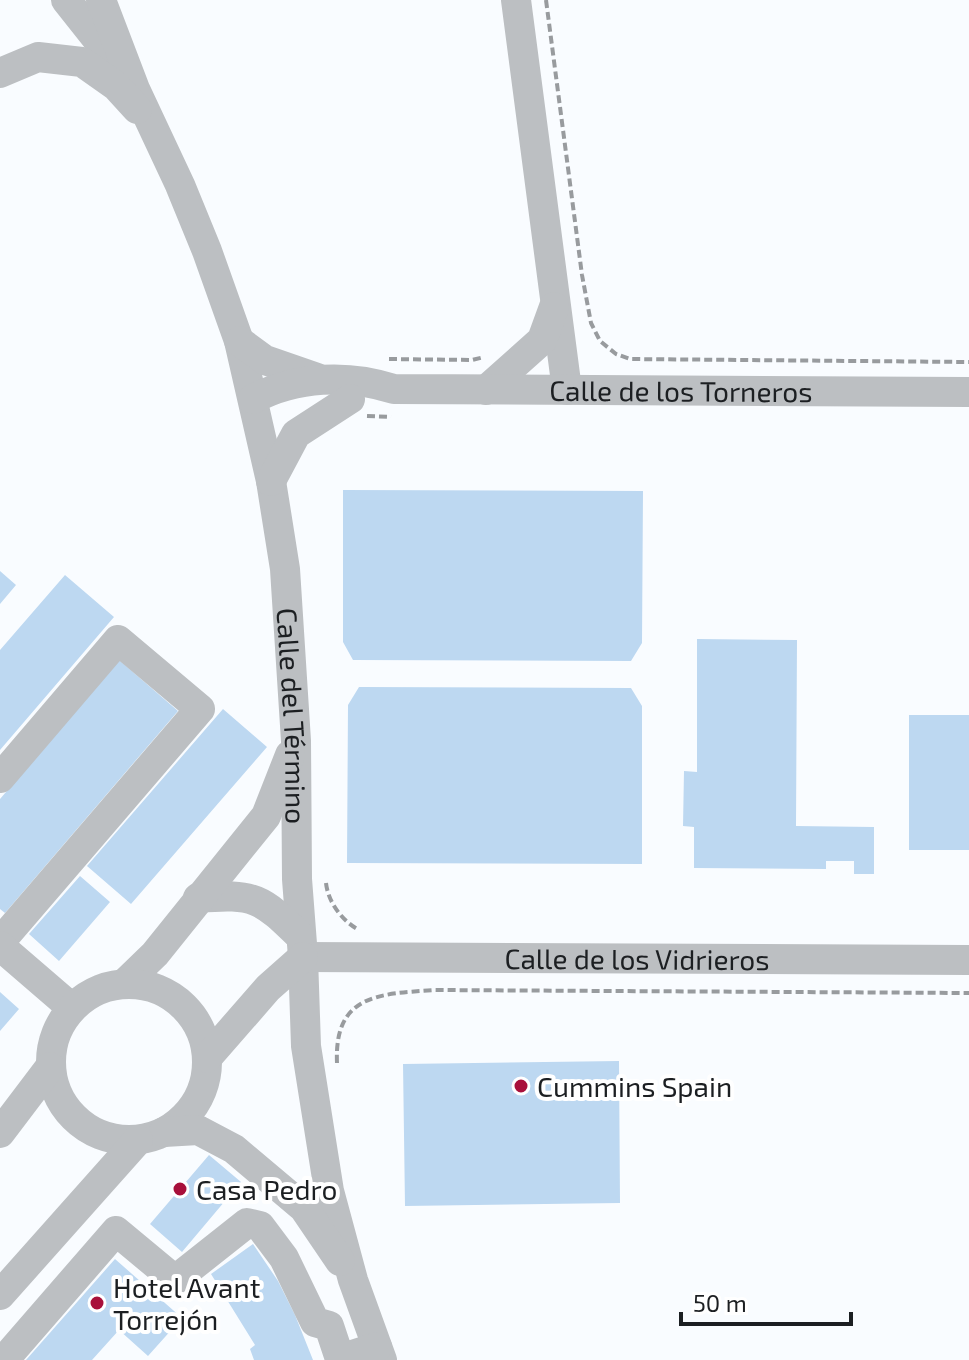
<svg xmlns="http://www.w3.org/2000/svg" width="969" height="1360" font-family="'Exo 2',sans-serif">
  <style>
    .building { fill: #bdd8f1 }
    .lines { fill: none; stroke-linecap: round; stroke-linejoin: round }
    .path { stroke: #989b9e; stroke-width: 4; stroke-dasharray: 8 4; stroke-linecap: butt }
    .minor { stroke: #bcbfc2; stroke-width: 30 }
    .poi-dot { fill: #a8103b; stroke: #fff; stroke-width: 3 }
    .labels { text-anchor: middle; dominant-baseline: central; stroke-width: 8; stroke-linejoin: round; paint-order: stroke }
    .street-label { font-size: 28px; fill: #1c1f22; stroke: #fff }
    .poi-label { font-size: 28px; fill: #1c1f22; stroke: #fff; text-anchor: start }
  </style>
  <rect width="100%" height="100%" fill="#f9fcff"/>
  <!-- building -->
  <path class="building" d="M343,490L643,491L642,643L631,661L353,660L343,642Z
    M0,571L16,585L0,604Z
    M65,575L114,617L0,750V650Z
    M697,639L797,640L796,826L874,827V874H854V861H826V869L694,868V827L683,826L684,771L697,772Z
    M119,660L178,711L5,913L0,909V799Z
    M359,687L631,688L642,706V864L347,863L348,705Z
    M223,709L267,747L131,904L87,866Z
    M909,715H969V850H909Z
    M80,876L110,902L59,961L29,934Z
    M0,992L19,1009L0,1031Z
    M619,1061L620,1203L405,1206L403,1064Z
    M209,1155L241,1182L182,1252L150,1224Z
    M253,1244L278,1281L295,1315L313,1360H254L250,1349L255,1345L211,1274Z
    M115,1259L182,1318L148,1356L119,1330L92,1360H26Z"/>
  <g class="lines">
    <!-- path -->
    <path class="path" d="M546,0L582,275L591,323L600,341L616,354L630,359L969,362
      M389,359L472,360L484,357
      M367,416L391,417
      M326,883C328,902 342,921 359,930
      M337,1063C334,994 379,994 434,990L969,993"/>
    <!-- minor -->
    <g class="minor">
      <path d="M66,0L112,58"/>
      <path id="s1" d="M101,0L135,89L180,185L207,251L239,341L271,481L285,569L296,741L297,879L303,957L306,1046L329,1191L353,1280L382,1360"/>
      <path d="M516,0L567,390"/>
      <path d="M0,73L38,57L82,62L116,86L137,109"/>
      <path d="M239,341L265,360L317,378"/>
      <path d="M486,390L542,340L554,307"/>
      <path id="s2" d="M253,399C296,376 348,374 394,389L969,392"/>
      <path d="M271,481L296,434L350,399"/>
      <path d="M0,778L118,640L200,709L0,942"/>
      <path d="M198,898C255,893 261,898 301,937"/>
      <path d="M0,946L72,1008"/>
      <path id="s3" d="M303,957L969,960"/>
      <path d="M124,984L155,954L266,816L290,755"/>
      <circle cx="129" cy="1062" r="78"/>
      <path d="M207,1058L268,988L303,957"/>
      <path d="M164,1132L198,1130L234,1149L304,1208L340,1261"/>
      <path d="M0,1133L50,1067"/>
      <path d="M0,1295L138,1140"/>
      <path d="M4,1360L116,1231L175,1280L247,1223L260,1226L284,1258L315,1322L329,1326L340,1359L377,1347"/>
    </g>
  </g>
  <!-- markers -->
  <g class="poi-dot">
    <circle cx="521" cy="1086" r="8"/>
    <circle cx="180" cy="1189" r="8"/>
    <circle cx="97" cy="1303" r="8"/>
  </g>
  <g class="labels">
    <!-- street labels -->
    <g class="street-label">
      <text stroke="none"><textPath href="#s2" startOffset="432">Calle de los Torneros</textPath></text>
      <text stroke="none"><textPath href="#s1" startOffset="748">Calle del Término</textPath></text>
      <text stroke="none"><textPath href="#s3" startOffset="334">Calle de los Vidrieros</textPath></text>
    </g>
    <!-- poi labels -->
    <g class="poi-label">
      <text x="537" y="1086">Cummins Spain</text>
      <text x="196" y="1189">Casa Pedro</text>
      <text x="113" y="1287">Hotel Avant<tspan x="113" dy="32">Torrejón</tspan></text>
    </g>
  </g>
  <!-- scale -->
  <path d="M681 1312v12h170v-12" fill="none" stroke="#1c1f22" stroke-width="4"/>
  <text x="693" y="1312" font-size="24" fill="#1c1f22" stroke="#ffffff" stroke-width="6" paint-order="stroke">50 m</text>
</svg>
